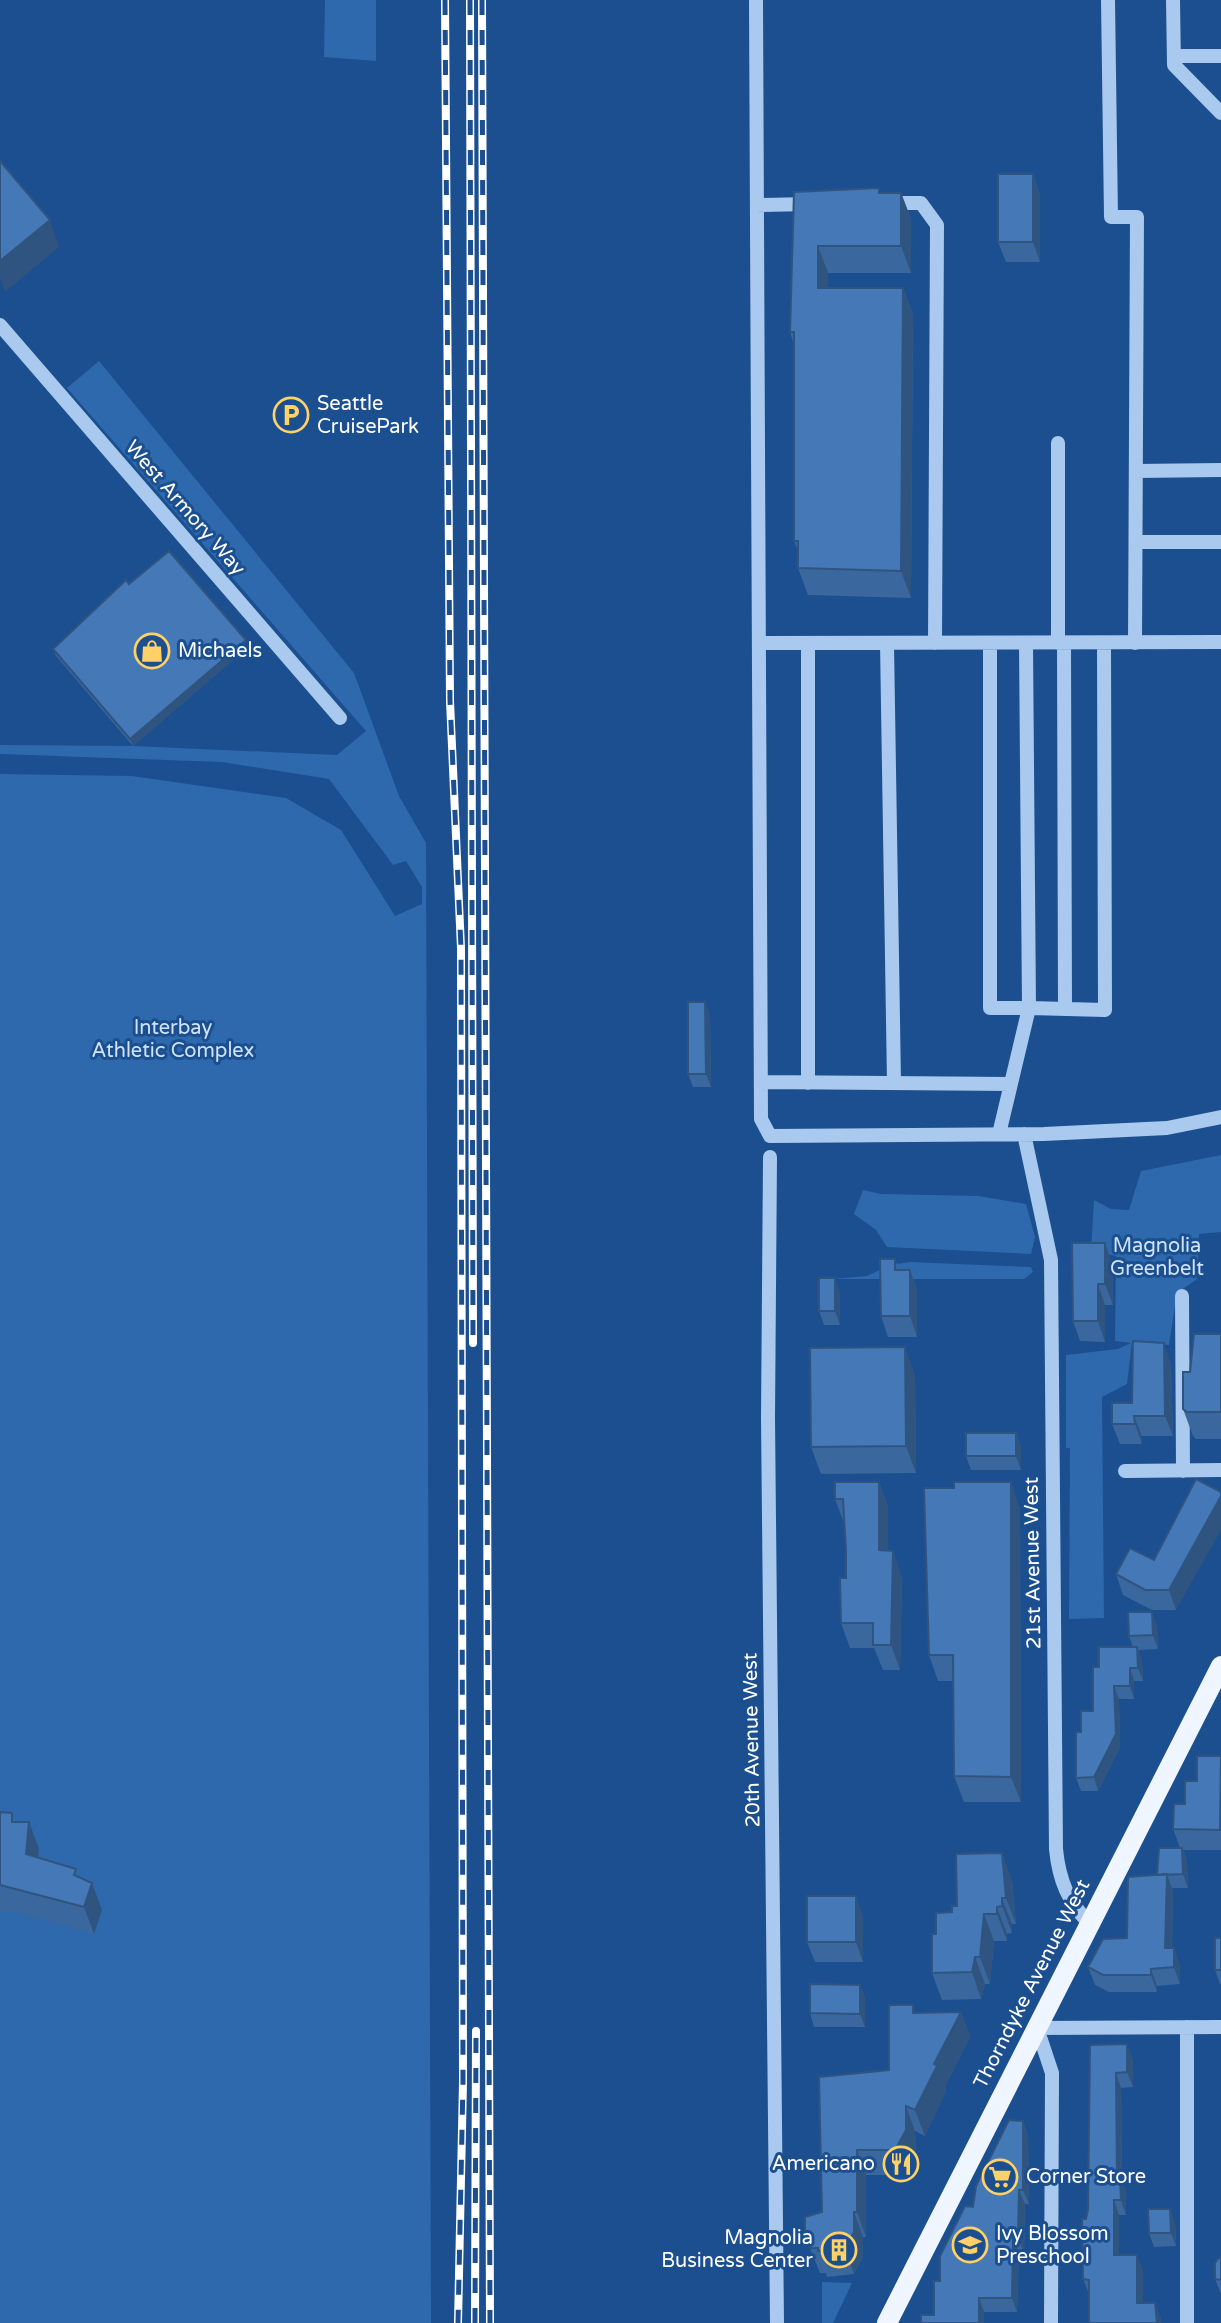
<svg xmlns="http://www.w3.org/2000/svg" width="1221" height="2323" font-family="'Varela Round',sans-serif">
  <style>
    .green { fill: #2e69ad }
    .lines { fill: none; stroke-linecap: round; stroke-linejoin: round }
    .minor { stroke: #a9c9ee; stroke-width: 14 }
    .major { stroke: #f0f6ff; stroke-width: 20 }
    .rail-casing { stroke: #fff; stroke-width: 8 }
    .rail { stroke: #1b4f8f; stroke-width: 5; stroke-dasharray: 15; stroke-linecap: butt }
    .wall { fill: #3a679d }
    .shaded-wall { fill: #305480 }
    .building { fill: #4478b7; stroke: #305480; stroke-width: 2 }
    .labels { text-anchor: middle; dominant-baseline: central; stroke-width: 6; stroke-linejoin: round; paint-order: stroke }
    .poi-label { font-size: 20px; fill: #fff; stroke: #1b4f8f; text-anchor: start }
    .street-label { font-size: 20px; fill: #fff; stroke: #1b4f8f }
    .park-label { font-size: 20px; fill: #cfe3fa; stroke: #1b4f8f }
  </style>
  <rect width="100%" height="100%" fill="#1b4f8f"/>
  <!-- green -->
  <path class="green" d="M325,0H376V61L324,57Z
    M99,361L354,673L399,796L426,843L431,2323H0V774L132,776L286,798L341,830L395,916L422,904V887L406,861L393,865L329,779L222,762L0,754V745L133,746L337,755L366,731L67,388Z
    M1221,1155V1232L1199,1234L1197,1279L1177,1293L1169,1345L1132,1342L1127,1384L1102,1397L1104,1618L1069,1619L1070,1448H1066V1355L1118,1349L1131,1343L1115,1341L1116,1256L1091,1251L1094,1200L1111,1209L1129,1210L1141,1171Z
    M863,1190L881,1194L979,1196L1026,1204L1035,1237L1031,1254L887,1247L876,1230L854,1214Z
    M910,1262L1031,1267L1033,1272L1024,1279H833L867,1276L890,1265Z
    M822,2282L852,2283L833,2323H822Z"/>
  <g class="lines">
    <!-- minor -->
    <path class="minor" d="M756,0L761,1119L770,1136L1044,1134L1167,1128L1221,1117
      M1108,0L1111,217H1137L1135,643
      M1173,0L1174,65L1221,113
      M1174,56H1221
      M887,203H921L937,225L935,643
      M757,205L810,204
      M0,325L340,718
      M1058,443V643
      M1136,471L1221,470
      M1136,542H1221
      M759,643L1221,642
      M808,643V1083
      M887,643L894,1083
      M990,643V1008H1029L1026,643
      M1064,643L1065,1009
      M761,1082L1011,1084
      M999,1134L1029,1008L1105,1010L1104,643
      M1024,1134L1051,1260L1056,1849C1059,1880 1068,1902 1090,1924
      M770,1157L768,1418L777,2323
      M1182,1296L1183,1471
      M1125,1471L1221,1470
      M1187,2027V2323
      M1051,2323L1052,2073L1037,2028L1221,2027"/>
    <!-- major -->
    <path class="major" d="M887,2323L1221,1666"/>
    <!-- rail casing -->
    <g class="rail-casing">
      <path id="rail" d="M445,0L450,701L461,948L463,2082L458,2323
        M470,0L473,1343
        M482,0L490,2323
        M475,2323L476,2031"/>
    </g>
    <!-- rail -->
    <use href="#rail" class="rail"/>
  </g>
  <!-- wall -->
  <path class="wall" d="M1033,174L1040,195V262H1006L998,242Z
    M879,188L881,193H901L911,219V273H828V288H903L913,315L911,598L808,595L798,568V551L794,541V345L790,332L794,192Z
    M129,584L246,640L248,647L133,746L56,656L53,649Z
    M705,1002L710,1016L711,1087H693L688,1074Z
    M895,1259L899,1270H910L917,1290V1337H888L881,1316Z
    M1112,1263L1113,1305H1105V1342L1080,1341L1073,1321Z
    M840,1292V1325H824L819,1311Z
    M1221,1334V1439H1196L1193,1436L1183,1409L1190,1372Z
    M1171,1364L1173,1436H1142V1444H1120L1112,1424Z
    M915,1374L916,1473L821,1474L811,1447Z
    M1016,1433L1021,1446V1470H971L966,1456Z
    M1196,1479L1176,1610H1152L1123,1595L1116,1574L1154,1560Z
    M879,1482L888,1507V1551L902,1577L900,1670H883L874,1648H850L841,1623L846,1578V1551L844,1523L835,1499Z
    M1020,1508L1021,1802H964L954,1776L953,1681H938L929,1655Z
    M1157,1626L1158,1649L1138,1650L1142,1660L1143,1681H1134V1699H1119L1120,1747L1098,1791H1081L1076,1778L1081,1732L1093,1711L1099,1667L1133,1647L1129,1636Z
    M1221,1756V1850H1183L1187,1861L1188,1888H1172L1173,1892L1172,1948H1174L1180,1965V1984L1157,1986V1992H1109L1095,1985L1088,1967L1127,1938L1158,1875L1180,1848L1173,1829L1197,1781Z
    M0,1812L12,1813L16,1822L39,1849L38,1857L76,1869L79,1877L92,1883L102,1910L94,1934L14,1912L0,1911Z
    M1012,1880L1016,1924H1012V1933L1007,1934V1941H994L990,1984H985L981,1999L942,2000L932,1973L936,1934L957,1906Z
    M863,1916V1962H815L807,1942Z
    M1221,1938V1984H1220L1215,1970Z
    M860,1985L865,1998V2027H814L810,2013Z
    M961,2012L970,2037L945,2086L946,2091L925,2136L915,2131L916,2155L905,2175H866V2237H863V2257L854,2274L827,2277L826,2273H820L805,2236L822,2212L916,2013Z
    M1090,2045L1133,2059V2087L1121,2088L1122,2182L1126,2191V2215H1119V2255L1143,2270V2303L1161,2318V2323H1089V2294L1083,2279L1086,2219L1088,2210Z
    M1023,2121L1028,2136L1029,2204H1025L1024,2253L1019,2252L1017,2312H984V2323L934,2315L940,2281L973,2207Z
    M1175,2223L1176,2246L1154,2247L1149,2233Z
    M1221,2258V2294L1215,2279Z"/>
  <!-- shaded-wall -->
  <path class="shaded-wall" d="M1033,174L1040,195V262L1033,242Z
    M901,193L911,219V273L901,246Z
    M50,220L59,247L5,292L0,278V261Z
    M818,246L828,273V315L818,288Z
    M903,288L913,315L911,598L901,571Z
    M246,640L248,647L133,746L130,739Z
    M705,1002L710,1016L711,1087L706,1074Z
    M1105,1243L1112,1263L1113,1305L1105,1284Z
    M910,1270L917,1290V1337L910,1316Z
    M835,1278L840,1292V1325L835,1311Z
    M1098,1284L1105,1305V1342L1098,1321Z
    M1164,1343L1171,1364L1173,1436L1165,1416Z
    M905,1347L915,1374L916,1473L906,1446Z
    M1134,1416L1142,1436V1444L1135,1424Z
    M1016,1433L1021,1446V1470L1016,1456Z
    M879,1482L888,1507V1575L879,1550Z
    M1011,1482L1020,1508L1021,1802L1011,1777Z
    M1221,1496V1530L1176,1610L1169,1590Z
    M893,1551L902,1577L900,1670L891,1645Z
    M1152,1612L1157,1626L1158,1649L1153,1635Z
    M1137,1647L1142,1660L1143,1681L1138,1668Z
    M1130,1668L1134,1681V1699L1130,1686Z
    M1114,1686L1119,1699L1120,1747L1098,1791L1094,1777Z
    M29,1822L39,1849L36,1881L26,1854Z
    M1182,1848L1187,1861L1188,1888L1183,1874Z
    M1002,1853L1012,1880L1016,1924L1006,1898Z
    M1167,1874L1173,1892L1172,1965L1165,1948Z
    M92,1883L102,1910L94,1934L84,1907Z
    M856,1896L863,1916V1962L856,1942Z
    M1002,1898L1012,1924V1933L1002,1906Z
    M997,1907L1007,1934V1941L997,1914Z
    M984,1914L994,1941L990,1984L980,1957Z
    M1174,1948L1180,1965V1984L1174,1967Z
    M975,1957L985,1984L981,1999L972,1972Z
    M1151,1969L1157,1986V1992L1151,1975Z
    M860,1985L865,1998V2027L860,2014Z
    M961,2012L970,2037L945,2086L946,2091L925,2136L915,2110L934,2064Z
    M1127,2044L1133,2059V2087L1127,2072Z
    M1116,2073L1121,2088L1122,2182L1126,2191V2215L1121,2200L1117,2176Z
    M906,2106L915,2131L916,2155L905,2175L895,2150Z
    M1023,2121L1028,2136L1029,2204L1023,2190Z
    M857,2150L866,2175V2237L857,2212Z
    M1019,2190L1025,2204L1024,2253L1018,2238Z
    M1114,2200L1119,2215V2270L1114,2255Z
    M1170,2209L1175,2223L1176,2246L1171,2233Z
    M854,2212L863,2237V2257L854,2274L845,2248Z
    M1013,2238L1019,2252L1017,2312L1012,2298Z
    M1137,2255L1143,2270V2318L1137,2303Z
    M979,2298L984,2312V2323H979Z
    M1155,2303L1161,2318V2323H1157Z"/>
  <!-- building -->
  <path class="building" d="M0,161L50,220L0,261Z
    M998,174H1033V242H998Z
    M879,188V193H901V246H818V288H903L901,571L798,568V541H794V332H790L794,192Z
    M169,551L246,640L130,739L53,649L126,580L129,584Z
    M688,1002H705L706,1074H688Z
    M1072,1243H1105V1284H1098V1321H1073Z
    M880,1259H895V1270H910V1316H881Z
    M819,1278H835V1311H819Z
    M1194,1334H1221V1412H1187L1183,1409V1372H1190Z
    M1133,1341L1164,1343L1165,1416H1134L1135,1424H1112V1403H1132Z
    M905,1347L906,1446L811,1447L810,1348Z
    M966,1433H1016V1456H966Z
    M1196,1479L1221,1492V1496L1169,1590H1145L1116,1574L1130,1548L1154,1560Z
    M835,1482H879V1550L893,1551L891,1645H873V1623H841L840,1578H846V1551L843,1499H835Z
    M954,1482H1011V1777L954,1776L953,1655H929L924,1488H954Z
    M1128,1612H1152L1153,1635L1129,1636Z
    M1099,1647H1137L1138,1668H1130V1686H1114L1116,1734L1094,1777L1076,1778V1732H1081V1711H1093V1667H1099Z
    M1197,1756H1221L1220,1830L1173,1829L1174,1804H1185V1781H1197Z
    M0,1812L12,1813V1822H29L26,1854L76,1869L74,1875L92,1883L84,1907L0,1885Z
    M1159,1848H1182L1183,1874L1157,1875Z
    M1002,1853L1006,1898H1002V1906L997,1907V1914H984L980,1957H975L972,1972L932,1973V1934H936V1913L952,1912V1906H957L956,1854Z
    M1167,1874L1165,1948H1174V1967L1151,1969V1975H1103L1088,1967L1103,1939L1127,1938L1128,1877Z
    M807,1896H856V1942H807Z
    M1215,1938H1221V1970H1215Z
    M810,1984L860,1985V2014L810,2013Z
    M889,2005H913V2013L961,2012L934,2064L937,2066L915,2110L906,2106V2130L895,2150H857V2212H854V2232L845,2248L818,2251V2248H810L805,2236V2217L822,2212L819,2077L889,2070Z
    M1127,2044V2072L1116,2073L1117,2176H1120L1121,2200H1114V2255H1137V2303H1155L1157,2323H1089V2280L1083,2279L1082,2219H1086L1088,2210L1090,2045Z
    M1009,2120L1023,2121V2190H1019L1018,2238H1013L1012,2298H979V2323H921V2315H934V2281H940V2256L965,2206L973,2207L976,2186Z
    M1148,2209H1170L1171,2233H1149Z
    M1219,2258H1221V2280L1215,2279V2263Z"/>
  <!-- icons -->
  <defs>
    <g id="parking-ring" transform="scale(1.8)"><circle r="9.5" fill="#1b4f8f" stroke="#ffd166" stroke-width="1.5"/><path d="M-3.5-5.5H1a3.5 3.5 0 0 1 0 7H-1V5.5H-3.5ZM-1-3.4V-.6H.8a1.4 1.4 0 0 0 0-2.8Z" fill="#ffd166"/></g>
    <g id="shop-ring" transform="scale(1.8)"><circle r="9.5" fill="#1b4f8f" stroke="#ffd166" stroke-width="1.5"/><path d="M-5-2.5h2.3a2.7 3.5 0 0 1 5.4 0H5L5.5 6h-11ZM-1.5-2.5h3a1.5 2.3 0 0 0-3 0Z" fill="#ffd166"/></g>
    <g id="restaurant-ring" transform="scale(1.8)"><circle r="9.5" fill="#1b4f8f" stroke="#ffd166" stroke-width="1.5"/><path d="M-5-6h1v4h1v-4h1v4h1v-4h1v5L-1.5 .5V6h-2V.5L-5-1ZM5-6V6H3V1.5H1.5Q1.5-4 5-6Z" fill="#ffd166"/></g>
    <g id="supermarket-ring" transform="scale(1.8)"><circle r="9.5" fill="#1b4f8f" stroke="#ffd166" stroke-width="1.5"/><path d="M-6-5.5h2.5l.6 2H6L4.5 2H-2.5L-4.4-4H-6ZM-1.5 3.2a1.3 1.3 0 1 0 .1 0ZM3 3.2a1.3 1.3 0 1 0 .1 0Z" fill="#ffd166"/></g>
    <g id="school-ring" transform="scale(1.8)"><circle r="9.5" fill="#1b4f8f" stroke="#ffd166" stroke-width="1.5"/><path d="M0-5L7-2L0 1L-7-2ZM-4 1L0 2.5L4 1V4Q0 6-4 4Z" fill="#ffd166"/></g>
    <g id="building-ring" transform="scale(1.8)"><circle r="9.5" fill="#1b4f8f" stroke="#ffd166" stroke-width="1.5"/><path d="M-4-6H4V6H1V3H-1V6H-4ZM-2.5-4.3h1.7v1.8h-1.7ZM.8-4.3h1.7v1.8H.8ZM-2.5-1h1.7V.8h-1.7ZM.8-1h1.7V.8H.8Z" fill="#ffd166"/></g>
  </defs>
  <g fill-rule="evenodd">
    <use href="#parking-ring" x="291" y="415"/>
    <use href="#shop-ring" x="152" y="651"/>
    <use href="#restaurant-ring" x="901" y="2164"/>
    <use href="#supermarket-ring" x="1000" y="2177"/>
    <use href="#school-ring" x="970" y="2245"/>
    <use href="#building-ring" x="839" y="2250"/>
  </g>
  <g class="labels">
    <!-- poi labels -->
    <g class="poi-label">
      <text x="317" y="404">Seattle<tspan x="317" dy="23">CruisePark</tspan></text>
      <text x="178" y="651">Michaels</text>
      <text x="875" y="2164" text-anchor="end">Americano</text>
      <text x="1026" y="2177">Corner Store</text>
      <text x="996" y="2234">Ivy Blossom<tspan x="996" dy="23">Preschool</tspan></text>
      <text x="813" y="2238" text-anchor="end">Magnolia<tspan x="813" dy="23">Business Center</tspan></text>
    </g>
    <!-- street labels -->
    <g class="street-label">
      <text transform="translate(185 508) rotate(49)">West Armory Way</text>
      <text transform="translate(1033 1563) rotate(-91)">21st Avenue West</text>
      <text transform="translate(752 1740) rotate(-91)">20th Avenue West</text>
      <text transform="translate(1032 1984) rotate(-63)">Thorndyke Avenue West</text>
    </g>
    <!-- park labels -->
    <g class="park-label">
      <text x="173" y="1028">Interbay<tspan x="173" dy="23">Athletic Complex</tspan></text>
      <text x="1157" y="1246">Magnolia<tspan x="1157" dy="23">Greenbelt</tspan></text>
    </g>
  </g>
</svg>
